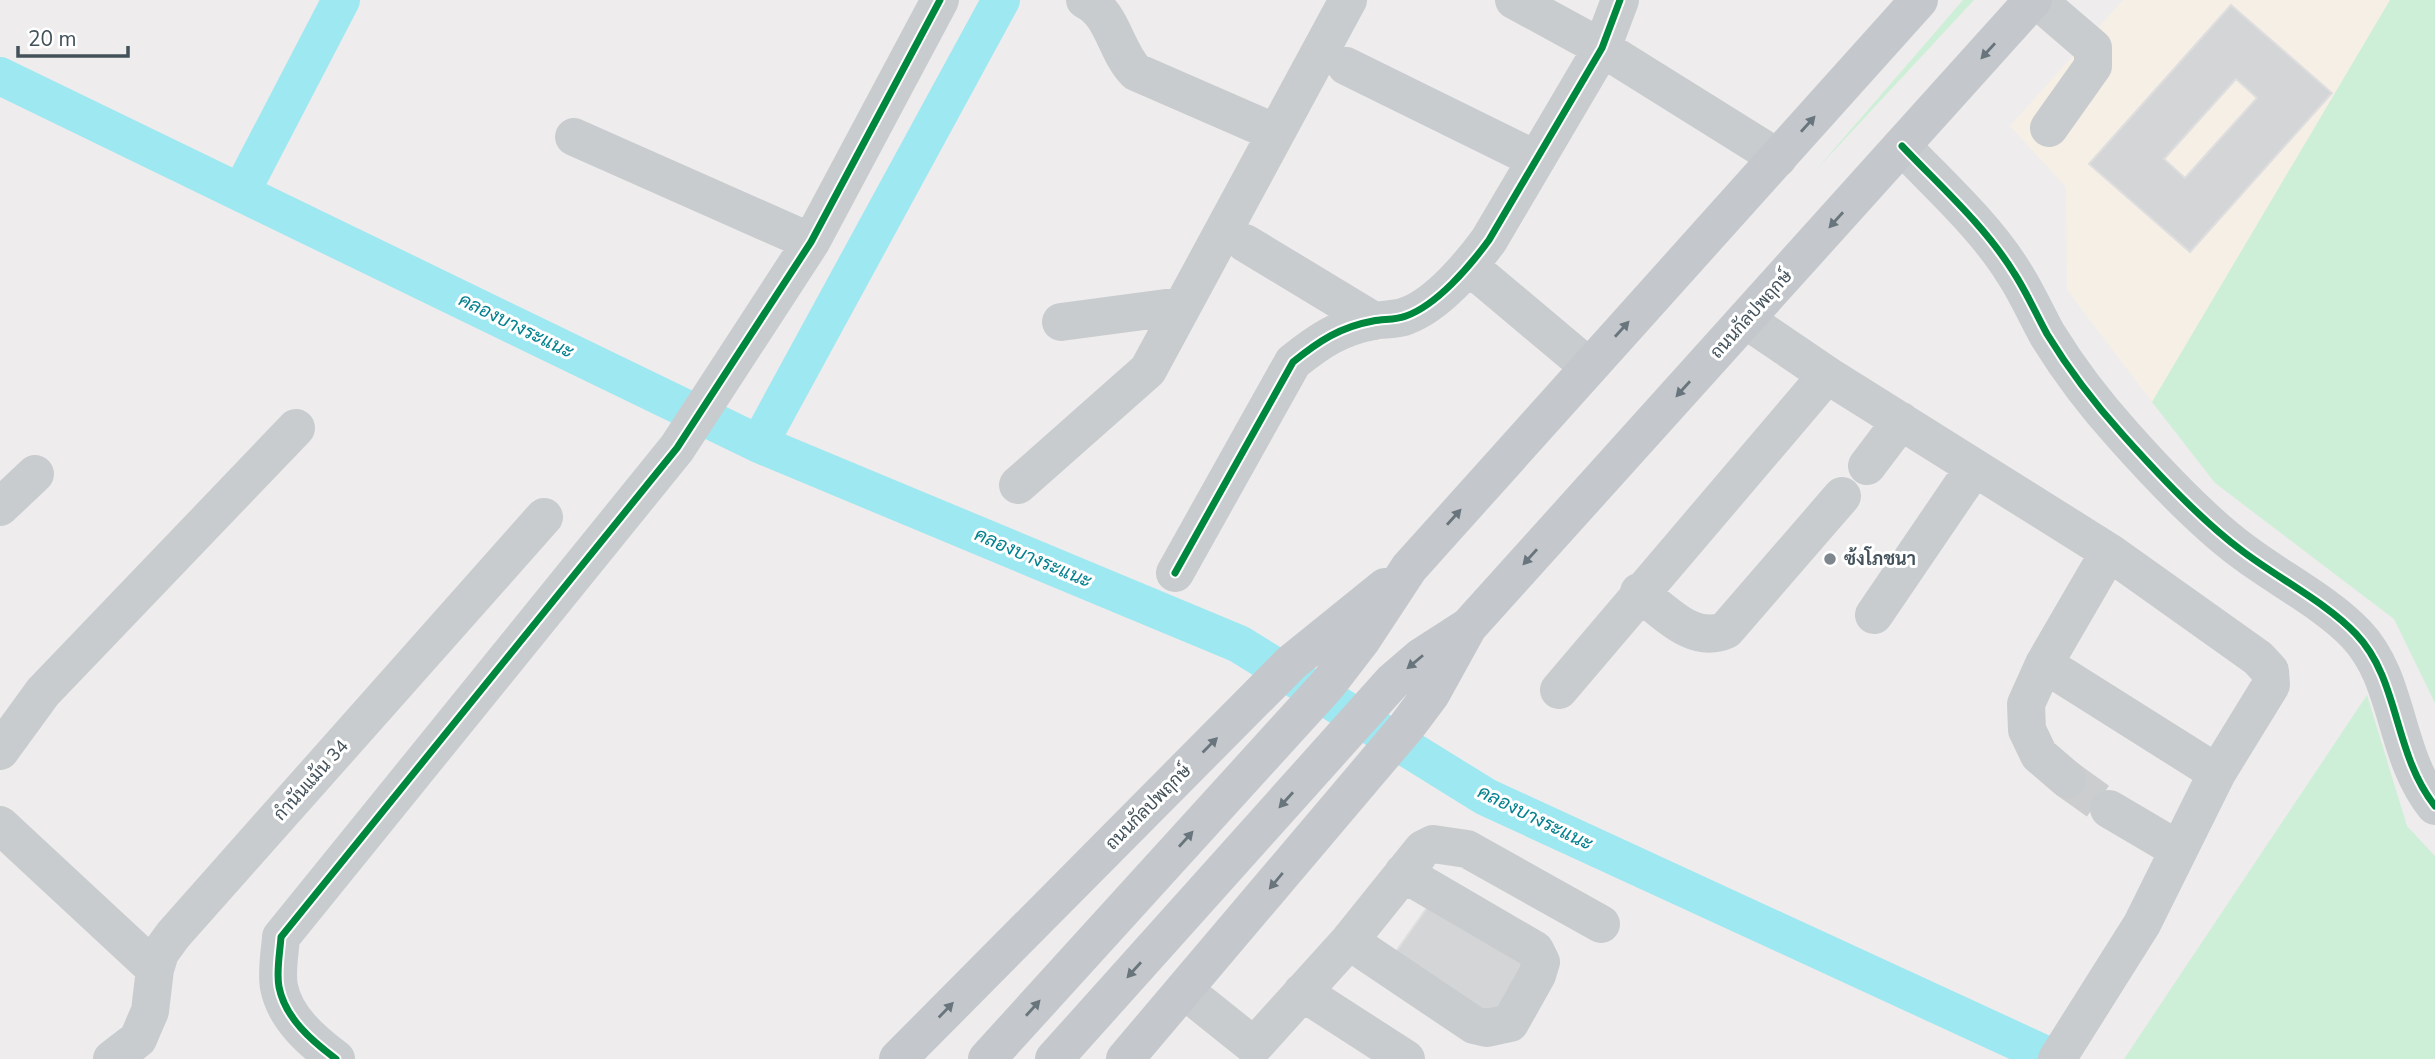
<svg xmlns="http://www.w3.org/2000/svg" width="2435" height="1059" font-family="'Nunito Sans',Sarabun,sans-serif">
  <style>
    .commercial { fill: #f6efe5 }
    .green { fill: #ceefd7 }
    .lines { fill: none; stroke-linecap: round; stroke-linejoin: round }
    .canal { stroke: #9ee8f2; stroke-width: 38 }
    .building { fill: #d4d5d7; stroke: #dededf; stroke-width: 2; fill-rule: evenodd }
    .minor-tunnel { stroke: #cccdcf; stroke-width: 38; stroke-dasharray: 38 19; stroke-linecap: butt }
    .minor { stroke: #c8ccce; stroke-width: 38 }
    .major { stroke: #c4c8cc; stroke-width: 38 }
    .cycleway-casing { stroke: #fff; stroke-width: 11 }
    .cycleway { stroke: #00873e; stroke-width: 7 }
    .oneway { fill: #69757c }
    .poi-dot { fill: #7e878d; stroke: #fff; stroke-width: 2.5 }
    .labels { text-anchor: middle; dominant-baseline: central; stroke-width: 6; stroke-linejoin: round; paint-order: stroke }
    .street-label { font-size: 18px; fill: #42515a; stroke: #fff }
    .poi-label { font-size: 18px; font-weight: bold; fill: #42515a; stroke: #fff; text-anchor: start }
    .water-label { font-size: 19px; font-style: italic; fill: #03818f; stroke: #fff }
  </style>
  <rect width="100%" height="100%" fill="#eeecec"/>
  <!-- commercial -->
  <path class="commercial" d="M2123,0H2390L2152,402L2067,290L2066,187L2010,126Z"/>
  <!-- green -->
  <path class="green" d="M1963,0H1974L1816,170Z
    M2390,0H2435V703L2394,619L2215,483L2152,402Z
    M2367,695L2407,826L2435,856V1059H2124Z"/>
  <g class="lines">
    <!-- canal -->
    <path class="canal" d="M0,76L759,444L1239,644L1486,797L2055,1059
      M241,192L341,0
      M759,444L1001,0"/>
  </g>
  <!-- building -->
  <path class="building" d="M2231,5L2332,93L2190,252L2089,164ZM2236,79L2257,98L2185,178L2164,159Z
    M1431,902L1528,959L1492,1017L1395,953Z"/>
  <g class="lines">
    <!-- minor-tunnel -->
    <path class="minor-tunnel" d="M2067,779L2109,809"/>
    <!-- minor -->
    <path class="minor" d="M1085,0C1113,13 1115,51 1136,72L1276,133
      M1514,0L1602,48L1778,158
      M2037,0L2093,48V66L2049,128
      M1346,66L1535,159
      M574,137L811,242
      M1902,146C1940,186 1985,226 2014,273C2027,293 2036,314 2047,334C2069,370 2095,404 2123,435C2156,472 2202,521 2241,550C2276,577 2327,603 2356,634C2400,680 2393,753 2435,806
      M1245,243L1374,321
      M1470,267L1589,367
      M1746,320L1827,375L2109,552L2258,658L2270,671L2271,685L2217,773L2142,924L2057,1059
      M1061,322L1181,306
      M1867,466L1901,421
      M1018,485L1148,370L1348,0
      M0,507L35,474
      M1175,573L1293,362C1319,341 1340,327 1373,321C1384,319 1396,320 1406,316C1437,305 1470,266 1489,240L1602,48L1620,0
      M1639,592C1664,611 1693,645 1726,630L1842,496
      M1874,615L1974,468
      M2044,664L2217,773
      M1559,690L1827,375
      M0,751L43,692L296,428
      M2067,779L2039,755L2027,730L2026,704L2044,664L2109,552
      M2109,809L2177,849
      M0,825L155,969
      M1349,941L1474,1025L1487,1028L1510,1023L1537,975L1541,962L1535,950L1403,873
      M1184,990L1254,1046L1349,941L1423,849L1433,844L1467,849L1601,924
      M1302,992L1406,1059
      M112,1059L138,1039L150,1011L155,969L160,953L173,935L544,517
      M336,1059C312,1041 285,1018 279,987C276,972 280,952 281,937L677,448L811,242L940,0"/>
    <!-- major -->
    <path class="major" d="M898,1059L1291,663L1385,587
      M987,1059L1328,684L1361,641L1409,568L1919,0
      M1054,1059L1392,682L1421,657L1466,628
      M1125,1059L1407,726L1431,694L1468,627L2033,0"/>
    <!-- cycleway casing -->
    <g class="cycleway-casing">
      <path id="cycleway" d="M1902,146C1940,186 1985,226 2014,273C2027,293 2036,314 2047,334C2069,370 2095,404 2123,435C2156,472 2202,521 2241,550C2276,577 2327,603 2356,634C2400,680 2393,753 2435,806
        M1175,573L1293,362C1319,341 1340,327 1373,321C1384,319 1396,320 1406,316C1437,305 1470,266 1489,240L1602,48L1620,0
        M336,1059C312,1041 285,1018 279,987C276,972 280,952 281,937L677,448L811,242L940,0"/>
    </g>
    <!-- cycleway -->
    <use href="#cycleway" class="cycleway"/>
  </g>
  <!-- one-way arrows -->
  <defs><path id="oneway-solid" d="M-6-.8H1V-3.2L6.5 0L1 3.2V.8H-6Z" transform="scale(1.75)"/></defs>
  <g class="oneway">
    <use href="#oneway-solid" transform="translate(1988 51) rotate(132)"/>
    <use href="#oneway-solid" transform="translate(1808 124) rotate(-48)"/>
    <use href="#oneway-solid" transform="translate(1836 220) rotate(132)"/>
    <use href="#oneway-solid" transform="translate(1622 329) rotate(-48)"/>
    <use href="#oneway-solid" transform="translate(1683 389) rotate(132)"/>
    <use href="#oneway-solid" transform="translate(1454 517) rotate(-48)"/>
    <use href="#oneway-solid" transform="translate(1530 557) rotate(132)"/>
    <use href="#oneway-solid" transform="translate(1415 662) rotate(140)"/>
    <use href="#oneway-solid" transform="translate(1210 745) rotate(-45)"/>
    <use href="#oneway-solid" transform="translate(1286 800) rotate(132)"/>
    <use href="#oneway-solid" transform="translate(1186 839) rotate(-48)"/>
    <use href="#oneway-solid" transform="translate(1276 881) rotate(130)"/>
    <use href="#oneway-solid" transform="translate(1134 970) rotate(132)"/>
    <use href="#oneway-solid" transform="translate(1033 1008) rotate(-48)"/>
    <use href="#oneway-solid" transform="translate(946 1010) rotate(-46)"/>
  </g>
  <!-- markers -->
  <circle class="poi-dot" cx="1830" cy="559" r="7"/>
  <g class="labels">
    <!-- street labels -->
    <g class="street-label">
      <text transform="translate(1751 314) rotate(-48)">ถนนกัลปพฤกษ์</text>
      <text transform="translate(311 780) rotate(-48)">กำนันแม้น 34</text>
      <text transform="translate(1148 807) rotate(-45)">ถนนกัลปพฤกษ์</text>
    </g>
    <!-- poi labels -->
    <g class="poi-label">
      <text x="1844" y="559">ซ้งโภชนา</text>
    </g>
    <!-- water labels -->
    <g class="water-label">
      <text transform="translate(516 326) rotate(26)">คลองบางระแนะ</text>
      <text transform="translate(1033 558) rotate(23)">คลองบางระแนะ</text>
      <text transform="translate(1535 818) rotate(26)">คลองบางระแนะ</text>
    </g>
  </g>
  <!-- scale -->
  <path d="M18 46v10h110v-10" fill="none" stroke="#42515a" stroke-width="3.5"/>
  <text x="28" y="46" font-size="21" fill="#42515a" stroke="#ffffff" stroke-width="5" paint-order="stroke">20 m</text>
</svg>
